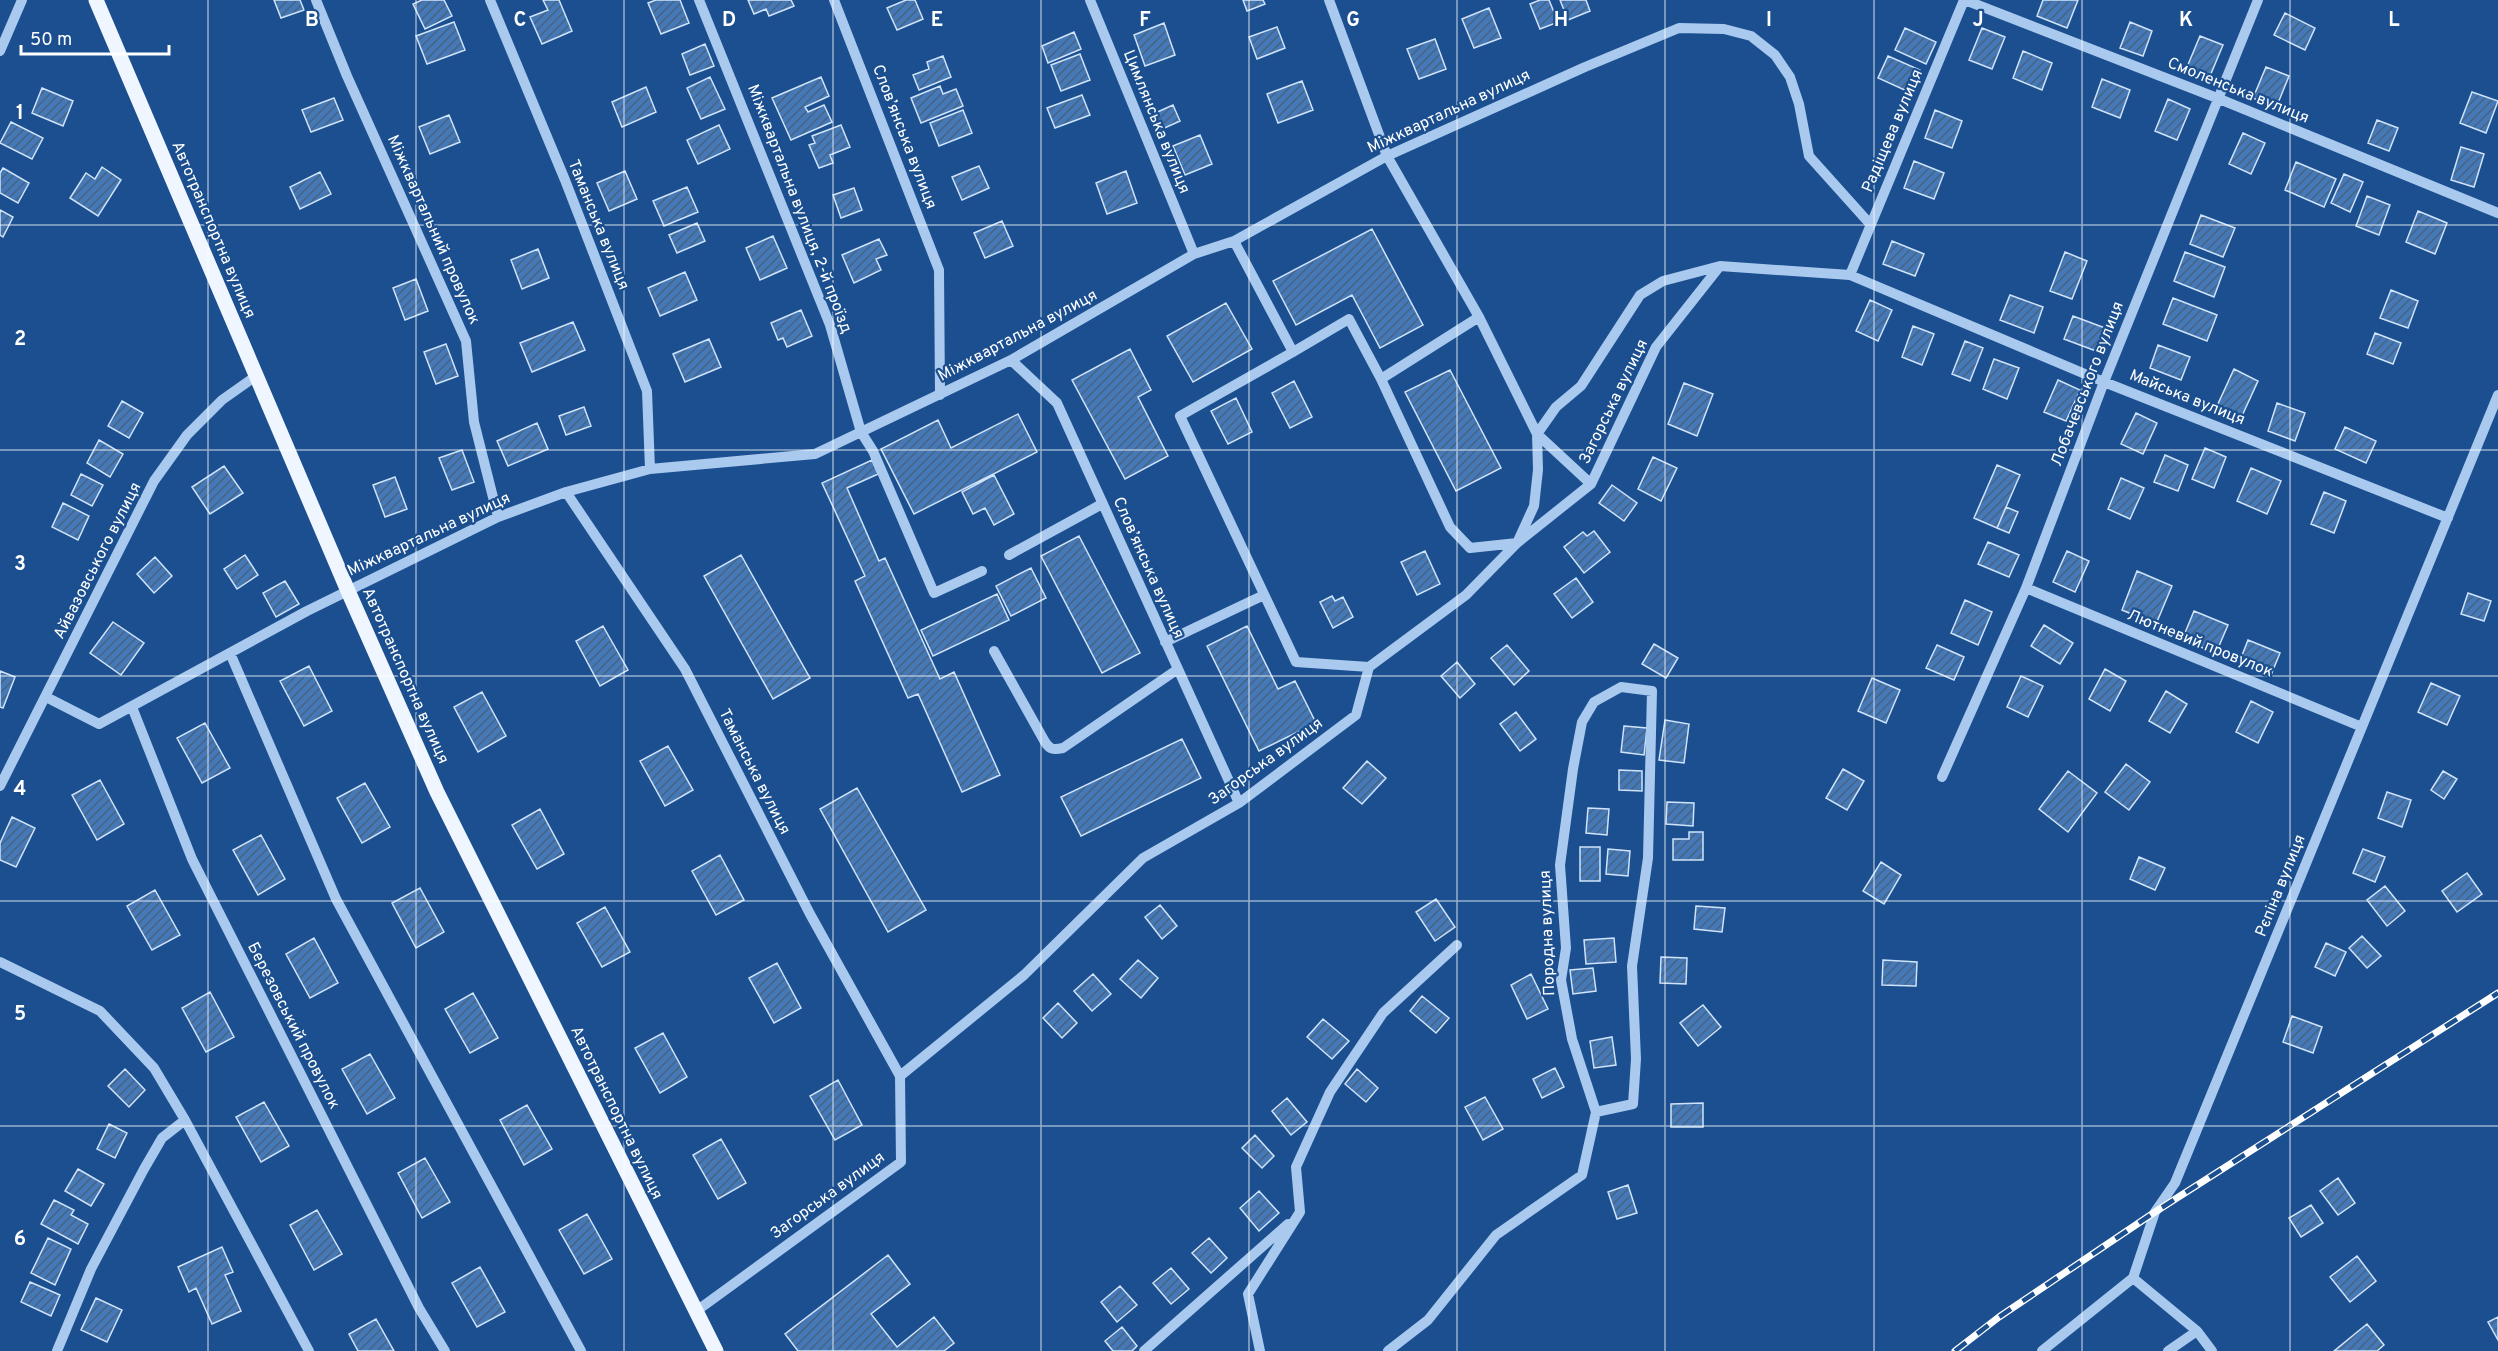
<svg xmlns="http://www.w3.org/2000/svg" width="2498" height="1351" font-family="Overpass,sans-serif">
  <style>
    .building { fill: url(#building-hatch); stroke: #cfe3fa; stroke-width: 1.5 }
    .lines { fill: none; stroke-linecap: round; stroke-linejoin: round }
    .minor { stroke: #a9c9ee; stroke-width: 10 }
    .major { stroke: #f0f6ff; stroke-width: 15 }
    .rail-casing { stroke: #fff; stroke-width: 7 }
    .rail { stroke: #1b4f8f; stroke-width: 4.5; stroke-dasharray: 14; stroke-linecap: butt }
    .grid { fill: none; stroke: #fff; stroke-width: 1.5; stroke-opacity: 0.55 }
    .labels { text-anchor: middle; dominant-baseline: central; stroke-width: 4.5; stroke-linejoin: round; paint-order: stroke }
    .street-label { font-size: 16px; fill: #fff; stroke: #1b4f8f }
    .grid-label { font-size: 20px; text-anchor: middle; font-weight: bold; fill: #fff; stroke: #1b4f8f; stroke-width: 4.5; stroke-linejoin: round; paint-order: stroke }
  </style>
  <defs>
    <pattern id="building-hatch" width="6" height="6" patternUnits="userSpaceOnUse" patternTransform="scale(1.5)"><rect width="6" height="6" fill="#4478b7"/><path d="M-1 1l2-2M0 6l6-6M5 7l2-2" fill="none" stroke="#486282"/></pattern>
  </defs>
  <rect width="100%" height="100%" fill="#1b4f8f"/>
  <!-- building -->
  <path class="building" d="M274,0H300L304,10L281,18Z
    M422,0H444L452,16L425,29L413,4Z
    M543,0H559L572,31L542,44L530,17L548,10Z
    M656,0H680L689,23L661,34L648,3Z
    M748,0H791L794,6L769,16L766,9L754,14Z
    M906,0H915L923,19L897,30L887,8Z
    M1243,0H1263L1265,4L1247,11Z
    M1540,0H1549L1558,22L1540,29L1530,4Z
    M1560,0H1586L1590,11L1568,20Z
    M2043,0H2078L2067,28L2037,16Z
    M1489,8L1501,38L1474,48L1462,19Z
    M2285,13L2315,28L2305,50L2274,35Z
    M454,22L465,50L427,64L416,36Z
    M2130,22L2152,31L2143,56L2120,48Z
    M1164,23L1175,55L1145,66L1134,35Z
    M1277,27L1285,48L1257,59L1249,37Z
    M1905,28L1936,42L1926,64L1895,50Z
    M1982,28L2005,37L1992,69L1969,60Z
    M1074,32L1081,49L1048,63L1042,46Z
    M2200,36L2223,45L2210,76L2187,67Z
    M1435,39L1446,69L1419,79L1407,49Z
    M705,44L714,66L690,75L682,54Z
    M2023,51L2052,63L2042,90L2013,78Z
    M1080,54L1090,80L1061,91L1051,65Z
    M943,56L951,77L919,90L913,75L929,69L927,62Z
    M1888,56L1920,70L1909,92L1878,78Z
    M2266,67L2289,76L2276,108L2253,98Z
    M710,77L725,109L701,119L687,88Z
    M821,77L829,96L805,107L808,112L824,105L832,122L791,140L772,98Z
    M2102,79L2130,90L2120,118L2092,107Z
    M1302,81L1313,110L1278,123L1267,94Z
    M940,86L943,94L956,89L963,106L921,123L911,98Z
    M646,87L656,112L622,127L612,102Z
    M42,88L73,101L63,126L32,113Z
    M2472,92L2498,101L2486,133L2460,123Z
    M1082,95L1090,115L1055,128L1047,108Z
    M334,98L343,120L311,132L302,110Z
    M2168,99L2190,109L2177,140L2155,131Z
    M1173,105L1180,121L1160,130L1153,114Z
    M963,110L972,133L939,146L930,123Z
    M1935,110L1962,121L1952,148L1925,138Z
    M449,115L460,142L430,154L419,127Z
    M2377,120L2398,128L2389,151L2368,143Z
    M11,122L43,138L32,159L0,143Z
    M719,125L730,149L698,164L687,140Z
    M841,125L850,147L830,155L833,163L819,168L809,145L815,143L812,136Z
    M2243,133L2265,143L2251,174L2229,164Z
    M1200,135L1212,164L1185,175L1173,146Z
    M2461,147L2484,154L2474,187L2451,180Z
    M1914,161L1944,173L1934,199L1904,188Z
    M2296,162L2336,179L2324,207L2285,190Z
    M979,166L989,188L962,200L952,177Z
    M102,167L121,180L98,216L70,198L86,173L95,179Z
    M3,168L29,183L18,203L0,193V173Z
    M625,171L637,199L609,211L597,183Z
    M1126,171L1137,203L1107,214L1096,183Z
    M320,172L331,194L300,209L290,187Z
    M2344,174L2363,182L2350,212L2331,203Z
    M687,187L698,212L664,226L653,201Z
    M854,188L862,210L841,218L833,195Z
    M2367,196L2390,205L2379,235L2356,226Z
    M0,210L13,217L3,237L0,235Z
    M2418,211L2447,223L2435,254L2406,242Z
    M2201,215L2235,228L2223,257L2190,244Z
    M1002,221L1013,246L985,258L974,233Z
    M697,223L705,241L677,253L669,235Z
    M1372,229L1423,325L1380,348L1352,295L1296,325L1273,281Z
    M773,236L787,268L760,280L746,248Z
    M879,239L887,255L876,259L881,270L854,283L842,255Z
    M1892,241L1924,254L1915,276L1883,264Z
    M538,249L549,278L522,289L511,260Z
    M2065,252L2087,261L2072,299L2050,291Z
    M2185,252L2225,267L2214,297L2174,281Z
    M685,272L697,300L660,316L648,288Z
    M416,279L428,311L405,320L393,288Z
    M2391,290L2418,301L2408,328L2380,318Z
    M2010,295L2043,307L2034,333L2000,320Z
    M2173,298L2217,315L2207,341L2163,324Z
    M1870,300L1892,310L1878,341L1856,331Z
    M1226,303L1252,349L1193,382L1167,336Z
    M801,310L812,336L787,347L783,338L778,340L771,323Z
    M2073,316L2105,328L2096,351L2064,339Z
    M573,322L585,350L532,372L520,343Z
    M1913,326L1934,334L1922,365L1902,357Z
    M2375,333L2401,343L2393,364L2367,354Z
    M709,339L721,367L685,382L673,354Z
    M1965,341L1983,348L1970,381L1952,374Z
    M446,344L458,376L436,384L424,352Z
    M2158,345L2190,357L2181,380L2150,368Z
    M1130,349L1151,390L1138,397L1168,456L1125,479L1072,380Z
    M1994,359L2019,368L2007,399L1983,389Z
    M2234,369L2258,381L2241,418L2217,406Z
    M1450,370L1501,468L1456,491L1405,392Z
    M2058,380L2080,390L2066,421L2044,412Z
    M1294,381L1312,417L1290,428L1272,393Z
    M1684,383L1713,394L1697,436L1668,424Z
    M1236,398L1252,432L1228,444L1211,411Z
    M122,401L143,413L129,438L108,426Z
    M2277,403L2305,413L2295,441L2268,431Z
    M584,407L591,426L566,435L559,416Z
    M2136,413L2157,423L2143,454L2121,444Z
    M1018,414L1037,452L914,514L881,449L938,420L951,448Z
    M537,423L548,449L508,466L497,441Z
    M2345,427L2376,441L2366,463L2335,449Z
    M99,440L123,454L110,477L87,463Z
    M2205,448L2226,457L2214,488L2192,479Z
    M462,450L474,482L452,490L439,458Z
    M2165,455L2188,465L2178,491L2154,482Z
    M1653,457L1677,468L1661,501L1638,489Z
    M872,460L878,474L847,488L879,561L885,558L940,679L954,672L1000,775L962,792L918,694L908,698L855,581L865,576L822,483Z
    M1997,465L2020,475L1997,528L1974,518Z
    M224,466L243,493L210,514L192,487Z
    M2251,468L2281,481L2267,514L2237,501Z
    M81,474L103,485L92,506L71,495Z
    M994,475L1014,514L994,525L985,508L973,514L962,492Z
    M395,477L407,509L385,517L373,485Z
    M2121,478L2144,488L2130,519L2108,509Z
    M1612,485L1637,503L1624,521L1599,503Z
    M2324,492L2346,501L2334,533L2311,524Z
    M63,503L89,516L78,540L52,527Z
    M2006,507L2018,512L2009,533L1997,528Z
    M1594,531L1610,552L1584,573L1564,547L1583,532L1587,536Z
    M1079,536L1140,653L1102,673L1041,556Z
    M1988,542L2019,555L2009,577L1978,564Z
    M1425,551L1440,584L1417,595L1401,562Z
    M2067,551L2089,561L2075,592L2053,582Z
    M245,555L258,575L237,589L224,569Z
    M741,555L810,678L773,699L704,576Z
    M155,557L172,576L154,593L137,574Z
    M1031,568L1046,598L1011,616L996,586Z
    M2137,571L2172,586L2156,624L2122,610Z
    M1576,578L1593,602L1572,618L1554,594Z
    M285,581L299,604L276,617L263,593Z
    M2468,593L2491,601L2484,621L2461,614Z
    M997,594L1009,620L933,656L921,630Z
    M1332,596L1335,601L1343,597L1353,617L1333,628L1320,602Z
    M1965,600L1992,612L1978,645L1951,633Z
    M2194,611L2228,625L2216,653L2182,640Z
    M113,622L144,643L121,675L90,653Z
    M2044,625L2073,643L2060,664L2031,646Z
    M603,626L628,670L600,686L576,641Z
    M1247,626L1278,689L1295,681L1316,723L1259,751L1207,646Z
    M2248,640L2280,653L2271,675L2239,663Z
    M1654,644L1678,658L1666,678L1642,664Z
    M1507,645L1529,671L1514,685L1491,658Z
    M1937,645L1964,657L1954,680L1926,668Z
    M1457,662L1475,684L1460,698L1441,676Z
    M309,666L332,711L304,726L280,681Z
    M2105,669L2126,681L2110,711L2089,699Z
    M0,671L15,677L3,708L0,707Z
    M2021,676L2043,686L2028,717L2007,707Z
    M1872,678L1900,690L1886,723L1858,711Z
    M2431,683L2460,696L2447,725L2418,712Z
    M2166,691L2187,704L2170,733L2149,721Z
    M482,692L506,736L478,752L454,707Z
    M2251,701L2273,712L2258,743L2236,732Z
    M1516,712L1536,739L1520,751L1500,724Z
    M1665,720L1689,724L1684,763L1659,760Z
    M205,723L230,768L202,783L177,738Z
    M1624,726L1647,728L1644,755L1621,752Z
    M1182,739L1201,778L1081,836L1061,797Z
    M668,746L693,790L665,806L640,761Z
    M1367,761L1386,778L1362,804L1343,788Z
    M2126,764L2150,782L2129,810L2105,792Z
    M1843,769L1864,781L1847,810L1826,798Z
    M1619,770L1642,771V791L1619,790Z
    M2068,771L2097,793L2068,832L2039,809Z
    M2443,771L2457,779L2444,799L2431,790Z
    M100,780L124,824L97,840L72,795Z
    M365,783L390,827L362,843L337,798Z
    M857,788L926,910L888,932L820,809Z
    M2387,792L2411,800L2402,827L2378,818Z
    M1667,802L1694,803L1693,826L1666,824Z
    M1588,808L1609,809L1607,835L1586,833Z
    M540,809L564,854L537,869L512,825Z
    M12,817L35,828L16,867L0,860V843Z
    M1689,832H1703V860H1673V839H1689Z
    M261,835L285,879L258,895L233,850Z
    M1580,847H1600V881H1580Z
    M1608,849L1630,851L1628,876L1606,874Z
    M2363,849L2385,857L2375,882L2353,873Z
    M720,855L744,900L716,915L692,871Z
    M2139,857L2165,868L2155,890L2130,879Z
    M1881,862L1901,875L1884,904L1863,891Z
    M2467,873L2482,894L2457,912L2442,891Z
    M2385,886L2405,911L2387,926L2367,900Z
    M420,888L444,932L416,948L392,903Z
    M155,890L180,935L152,950L127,906Z
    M1436,899L1455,927L1435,941L1416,912Z
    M1160,905L1177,926L1162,939L1145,917Z
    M1696,906L1725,908L1722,932L1694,929Z
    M605,907L630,952L602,967L577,923Z
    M2362,936L2381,956L2367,968L2349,948Z
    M314,938L338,983L310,998L286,954Z
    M1614,938L1616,962L1586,964L1584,940Z
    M2326,943L2346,952L2335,976L2315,967Z
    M1661,957L1687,958L1686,984L1660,983Z
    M1138,960L1158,978L1141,998L1120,979Z
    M1883,960L1917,962L1916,986L1882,985Z
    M777,963L801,1008L774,1023L749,978Z
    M1593,968L1596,991L1573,994L1570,970Z
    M1093,974L1111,994L1092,1011L1074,991Z
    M1531,974L1548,1009L1527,1019L1511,985Z
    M210,992L234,1037L206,1052L182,1008Z
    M473,993L498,1038L470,1053L445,1009Z
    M1422,996L1449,1018L1436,1033L1410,1011Z
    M1058,1003L1077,1023L1062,1038L1043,1018Z
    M1703,1005L1721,1027L1698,1046L1680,1023Z
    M2292,1016L2322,1027L2313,1053L2283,1042Z
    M1323,1019L1349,1041L1332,1059L1307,1037Z
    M663,1033L687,1077L660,1093L635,1048Z
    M1612,1037L1616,1065L1594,1068L1590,1041Z
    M370,1054L395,1098L367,1114L342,1069Z
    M1555,1068L1564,1087L1542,1098L1533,1079Z
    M125,1069L145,1090L129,1107L108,1086Z
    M1357,1069L1378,1088L1366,1102L1345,1084Z
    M838,1080L862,1125L835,1140L810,1096Z
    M1485,1097L1503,1129L1483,1140L1465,1107Z
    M1287,1098L1307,1122L1291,1135L1272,1111Z
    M264,1102L289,1146L261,1162L236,1117Z
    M1703,1103V1127H1671V1104Z
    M527,1105L552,1149L524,1165L500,1120Z
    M109,1124L127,1133L115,1158L97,1149Z
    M1255,1135L1274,1156L1262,1168L1242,1148Z
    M721,1139L746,1183L718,1199L693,1155Z
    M425,1158L450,1202L422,1218L398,1173Z
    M78,1169L104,1184L91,1206L65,1191Z
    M2338,1178L2355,1203L2338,1215L2320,1191Z
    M1628,1185L1637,1213L1617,1219L1608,1192Z
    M1259,1191L1279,1213L1259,1231L1240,1208Z
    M54,1200L74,1210L71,1215L88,1224L78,1244L41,1224Z
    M2311,1205L2323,1223L2301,1237L2289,1218Z
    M317,1210L342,1254L314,1270L290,1225Z
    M587,1214L612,1259L584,1274L559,1230Z
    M48,1238L71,1249L55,1285L31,1273Z
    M1209,1238L1227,1258L1211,1273L1192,1253Z
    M222,1247L233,1272L225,1275L241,1311L212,1324L196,1288L189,1292L178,1267Z
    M888,1255L910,1284L871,1314L897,1347L934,1317L954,1343L944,1351H798L785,1334Z
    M2357,1256L2376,1281L2350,1302L2330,1277Z
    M480,1267L505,1312L477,1327L452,1283Z
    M1171,1268L1189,1289L1171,1304L1153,1283Z
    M30,1282L60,1295L51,1316L21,1302Z
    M1120,1286L1137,1305L1117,1322L1101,1302Z
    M96,1298L122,1310L107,1342L81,1330Z
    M2498,1317V1340L2488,1322Z
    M376,1319L394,1351H358L349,1334Z
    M2367,1324L2384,1345L2377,1351H2334Z
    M1122,1327L1137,1346L1132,1351H1113L1105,1341Z"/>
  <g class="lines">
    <!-- minor -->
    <path class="minor" d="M316,0L347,76L466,341L474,422L498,517
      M490,0L565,180L647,391L650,469
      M699,0L830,325L861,432L873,451L934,593L982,571
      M834,0L939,270L940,395
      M1090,0L1194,254
      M1329,0L1387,156L1479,317L1537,434L1591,484
      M1965,0L2217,98L2498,213
      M0,51L22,0
      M1234,241L1293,352L1349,319L1381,379
      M1850,275L1964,0
      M1479,317L1381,379L1450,527L1470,548L1517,543L1534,506L1538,470L1537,434L1556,407L1581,386L1640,295L1663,281L1720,266
      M1293,352L1180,416L1296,662L1369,667
      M1011,360L1057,403L1239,803
      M566,492L685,669L810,914L900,1076
      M1009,555L1102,504
      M2026,588L2362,727
      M1165,642L1264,595
      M994,651L1045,742C1050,750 1054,750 1063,748L1178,669
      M230,653L336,899L581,1351
      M46,697L99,724L307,611L498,517L566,492L650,469L815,454L1011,360L1194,254L1234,241L1387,156L1585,67L1679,28L1724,29L1751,36L1775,55L1790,77L1799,104L1809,156L1870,224
      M132,707L192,859L419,1308L445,1351
      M1942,777L2026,588L2104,382L2258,0
      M0,786L154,481L187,435L222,400L256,376
      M0,962L100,1011L154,1068L185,1120L309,1351
      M2133,1278L2197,1331L2212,1351
      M695,1312L901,1162L900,1076L1024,975L1143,858L1239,803L1356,715L1369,667L1466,595L1517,543L1591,484L1656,347L1720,266L1850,275L2104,382L2448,518
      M57,1351L91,1269L144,1169L162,1138L185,1120
      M1144,1351L1288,1224
      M1260,1351L1248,1294L1300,1212L1296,1167L1330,1092L1383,1013L1457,945
      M1388,1351L1428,1320L1496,1235L1582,1175L1596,1112L1572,1039L1561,980L1566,948L1560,865L1573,769L1582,722L1594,702L1621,687L1652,691L1648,858L1632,966L1636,1059L1633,1104L1596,1112
      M2042,1351L2133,1278L2155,1212L2175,1183L2498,395
      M2168,1351L2197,1331"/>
    <!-- major -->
    <path class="major" d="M96,0L348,591L437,792L716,1351"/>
    <!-- rail casing -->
    <g class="rail-casing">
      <path id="rail" d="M1955,1351L1999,1317L2155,1212L2498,993"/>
    </g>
    <!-- rail -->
    <use href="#rail" class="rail"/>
  </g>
  <!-- grid -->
  <path class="grid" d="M208,0V1351M416,0V1351M624,0V1351M833,0V1351M1041,0V1351M1249,0V1351M1457,0V1351M1665,0V1351M1874,0V1351M2082,0V1351M2290,0V1351M0,225H2498M0,450H2498M0,676H2498M0,901H2498M0,1126H2498"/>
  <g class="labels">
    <!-- street labels -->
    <g class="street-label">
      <text transform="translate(2238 91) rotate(22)">Смоленська вулиця</text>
      <text transform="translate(1449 112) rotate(-25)">Міжквартальна вулиця</text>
      <text transform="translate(1156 122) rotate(68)">Цимлянська вулиця</text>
      <text transform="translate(1893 131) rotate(-67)">Радіщева вулиця</text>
      <text transform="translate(904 137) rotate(69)">Слов’янська вулиця</text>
      <text transform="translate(799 209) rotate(69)">Міжквартальна вулиця, 2-й проїзд</text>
      <text transform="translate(598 225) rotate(68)">Таманська вулиця</text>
      <text transform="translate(213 230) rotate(67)">Автотранспортна вулиця</text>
      <text transform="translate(433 230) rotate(66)">Міжквартальний провулок</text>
      <text transform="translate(1018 336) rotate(-28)">Міжквартальна вулиця</text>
      <text transform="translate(2088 384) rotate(-69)">Лобачевського вулиця</text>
      <text transform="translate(2187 398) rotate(22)">Майська вулиця</text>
      <text transform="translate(1614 402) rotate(-64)">Загорська вулиця</text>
      <text transform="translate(429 535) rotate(-25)">Міжквартальна вулиця</text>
      <text transform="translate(98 561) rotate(-63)">Айвазовського вулиця</text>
      <text transform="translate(1148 568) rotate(66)">Слов’янська вулиця</text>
      <text transform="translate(2200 644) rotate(22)">Лютневий провулок</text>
      <text transform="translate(405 676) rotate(66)">Автотранспортна вулиця</text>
      <text transform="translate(1266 762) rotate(-36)">Загорська вулиця</text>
      <text transform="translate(754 772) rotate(63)">Таманська вулиця</text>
      <text transform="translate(2281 886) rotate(-68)">Рєпіна вулиця</text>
      <text transform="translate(1548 933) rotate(-92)">Породна вулиця</text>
      <text transform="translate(293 1026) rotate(63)">Березовський провулок</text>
      <text transform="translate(616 1113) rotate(64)">Автотранспортна вулиця</text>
      <text transform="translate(828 1196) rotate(-36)">Загорська вулиця</text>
    </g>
  </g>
  <g class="grid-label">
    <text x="312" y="26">B</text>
    <text x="520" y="26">C</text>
    <text x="729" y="26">D</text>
    <text x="937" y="26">E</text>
    <text x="1145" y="26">F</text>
    <text x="1353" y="26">G</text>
    <text x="1561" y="26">H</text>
    <text x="1769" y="26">I</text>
    <text x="1978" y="26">J</text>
    <text x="2186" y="26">K</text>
    <text x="2394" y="26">L</text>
    <text x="20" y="119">1</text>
    <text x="20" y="345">2</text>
    <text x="20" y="570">3</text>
    <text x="20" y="795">4</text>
    <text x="20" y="1020">5</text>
    <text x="20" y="1245">6</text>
  </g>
  <!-- scale -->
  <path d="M21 45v9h148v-9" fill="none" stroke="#ffffff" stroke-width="3"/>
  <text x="30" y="45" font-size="18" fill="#ffffff" stroke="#1b4f8f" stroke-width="4.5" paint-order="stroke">50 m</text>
</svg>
